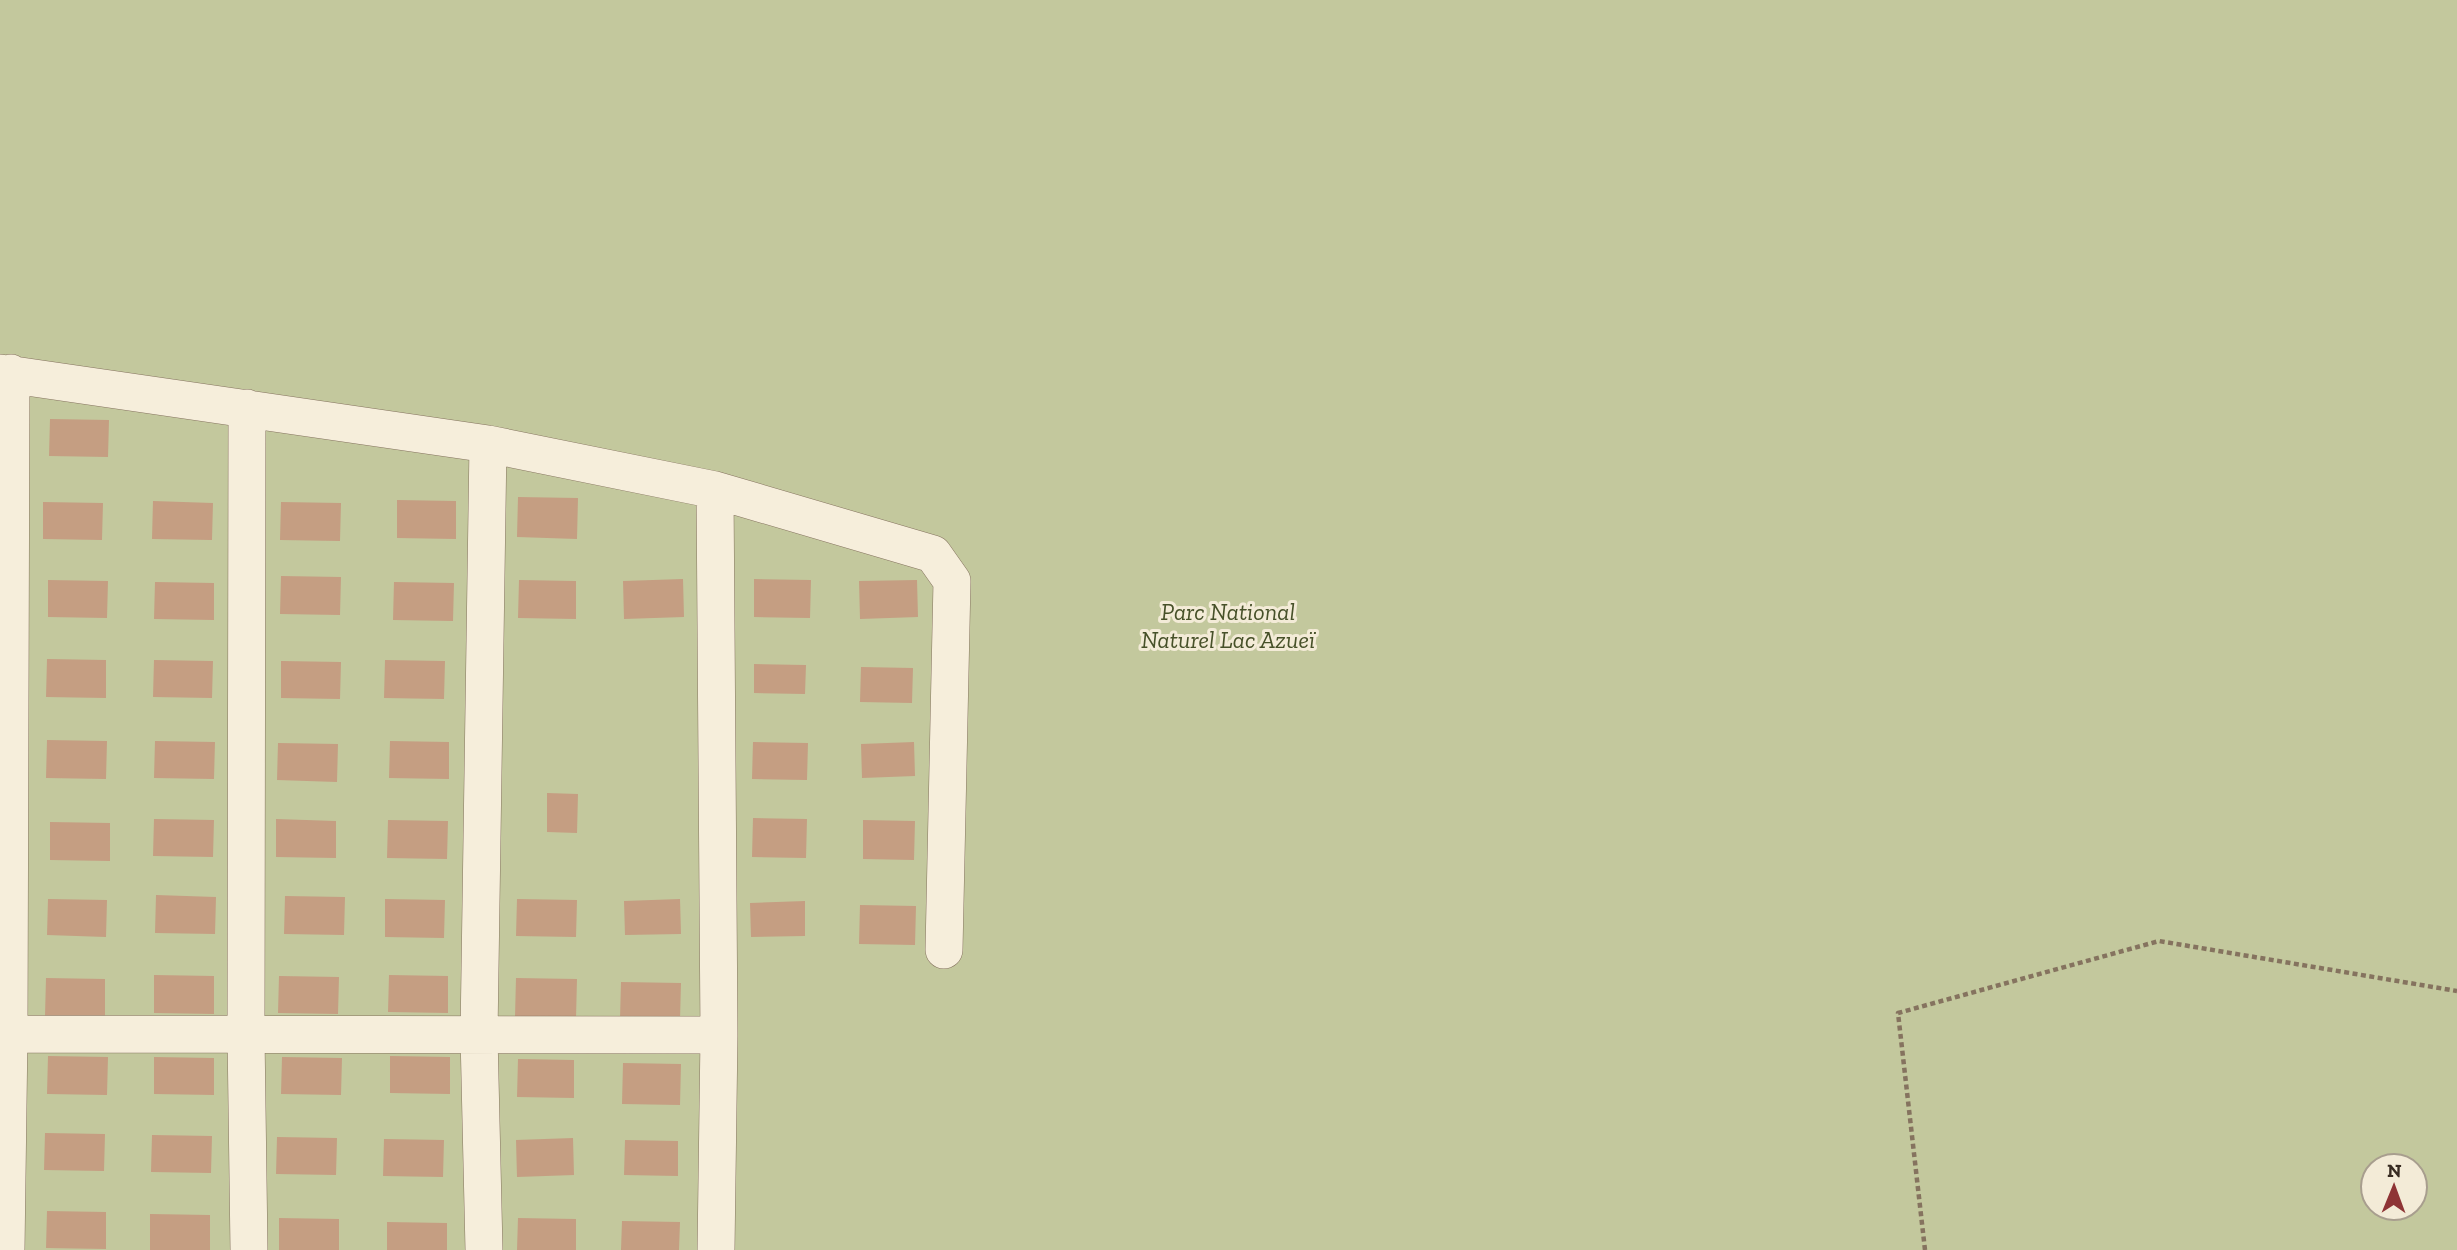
<svg xmlns="http://www.w3.org/2000/svg" width="2457" height="1250" font-family="'Zilla Slab',serif">
  <style>
    .green { fill: #c3c89d; fill-rule: evenodd }
    .building { fill: #c59e82 }
    .lines { fill: none; stroke-linecap: round; stroke-linejoin: round }
    .street-casing { stroke: #85735f; stroke-width: 38 }
    .path { stroke: #85735f; stroke-width: 4.5; stroke-dasharray: 5 3.5; stroke-linecap: butt }
    .street { stroke: #f6eedb; stroke-width: 37 }
    .labels { text-anchor: middle; dominant-baseline: central; stroke-width: 6; stroke-linejoin: round; paint-order: stroke }
    .park-label { font-size: 24px; font-style: italic; fill: #475129; stroke: #f3ebd7 }
  </style>
  <rect width="100%" height="100%" fill="#eae0c8"/>
  <!-- green -->
  <path class="green" d="M0,0H2457V1250H0ZM2373,1166H2415V1208H2373Z"/>
  <!-- building -->
  <path class="building" d="M50,419L109,420L108,457L49,456Z
    M518,497L578,498L577,539L517,537Z
    M397,500L456,501V539L397,538Z
    M153,501L213,503L212,540L152,539Z
    M43,502L103,503L102,540L43,539Z
    M281,502L341,503L340,541L280,540Z
    M281,576L341,577L340,615L280,614Z
    M683,579L684,617L624,619L623,581Z
    M754,579L811,580L810,618L754,617Z
    M48,580L108,581L107,618L48,617Z
    M519,580L576,581V619L518,618Z
    M917,580L918,617L860,619L859,581Z
    M155,582L214,583V620L154,619Z
    M394,582L454,583L453,621L393,620Z
    M47,659L106,660V698L46,697Z
    M154,660L213,661L212,698L153,697Z
    M385,660L445,661L444,699L384,698Z
    M281,661L341,662L340,699L281,698Z
    M754,664L806,665L805,694L754,693Z
    M861,667L913,668L912,703L860,702Z
    M47,740L107,741L106,779L46,778Z
    M155,741L215,742L214,779L154,778Z
    M390,741L449,742V779L389,778Z
    M753,742L808,743L807,780L752,779Z
    M914,742L915,776L862,778L861,744Z
    M278,743L338,744L337,782L277,780Z
    M547,793L578,794L577,833L547,832Z
    M753,818L807,819L806,858L752,857Z
    M154,819L214,820L213,857L153,856Z
    M276,819L336,821V858L276,857Z
    M388,820L448,821L447,859L387,858Z
    M863,820L915,821L914,860L863,859Z
    M50,822L110,823V861L50,860Z
    M156,895L216,897L215,934L155,933Z
    M285,896L345,897L344,935L284,934Z
    M48,899L107,900L106,937L47,935Z
    M385,899L445,900L444,938L385,937Z
    M517,899L577,900L576,937L516,936Z
    M680,899L681,934L625,935L624,901Z
    M805,901V936L751,937L750,903Z
    M860,905L916,906L915,945L859,944Z
    M154,975L214,976V1014L154,1013Z
    M389,975L448,976V1013L388,1012Z
    M279,976L339,977L338,1014L278,1013Z
    M46,978L105,979V1017L45,1016Z
    M516,978L577,979L576,1018L515,1017Z
    M621,982L681,983L680,1020L620,1019Z
    M48,1056L108,1057L107,1095L47,1094Z
    M390,1056L450,1057V1094L390,1093Z
    M154,1057L214,1058V1095L154,1094Z
    M282,1057L342,1058L341,1095L281,1094Z
    M518,1059L574,1060V1098L517,1097Z
    M623,1063L681,1064L680,1105L622,1104Z
    M45,1133L105,1134L104,1171L44,1170Z
    M152,1135L212,1136L211,1173L151,1172Z
    M277,1137L337,1138L336,1175L276,1174Z
    M573,1138L574,1175L517,1177L516,1140Z
    M384,1139L444,1140L443,1177L383,1176Z
    M625,1140L678,1141V1176L624,1175Z
    M47,1211L106,1212V1249L46,1248Z
    M150,1214L210,1215V1250H150Z
    M279,1218L339,1219V1250H279Z
    M518,1218L576,1219V1250H517Z
    M622,1221L680,1222L679,1250H621Z
    M387,1222L447,1223V1250H387Z"/>
  <g class="lines">
    <!-- street casing -->
    <g class="street-casing">
      <path id="street" d="M0,373L488,444L715,490L933,554L952,581L944,950
        M247,408L246,1034L249,1250
        M715,490L719,1035L716,1250
        M0,1034L719,1035
        M6,1250L9,1034L11,373
        M484,1250L479,1035L488,444"/>
    </g>
    <!-- path -->
    <path class="path" d="M1925,1250L1898,1013L2159,941L2457,991"/>
    <!-- street -->
    <use href="#street" class="street"/>
  </g>
  <g class="labels">
    <!-- park labels -->
    <g class="park-label">
      <text x="1228" y="611">Parc National<tspan x="1228" dy="28">Naturel Lac Azueï</tspan></text>
    </g>
  </g>
  <!-- north arrow -->
  <g transform="translate(2394 1187) rotate(1)"><circle r="33" fill="#f3ebd7" stroke="#a89e8e" stroke-width="2"/>
  <path d="M0-5L12 26L0 18L-12 26Z" fill="#8e3435"/>
  <text y="-10" font-size="19" font-weight="bold" text-anchor="middle" fill="#372b21">N</text>
  </g>
</svg>
